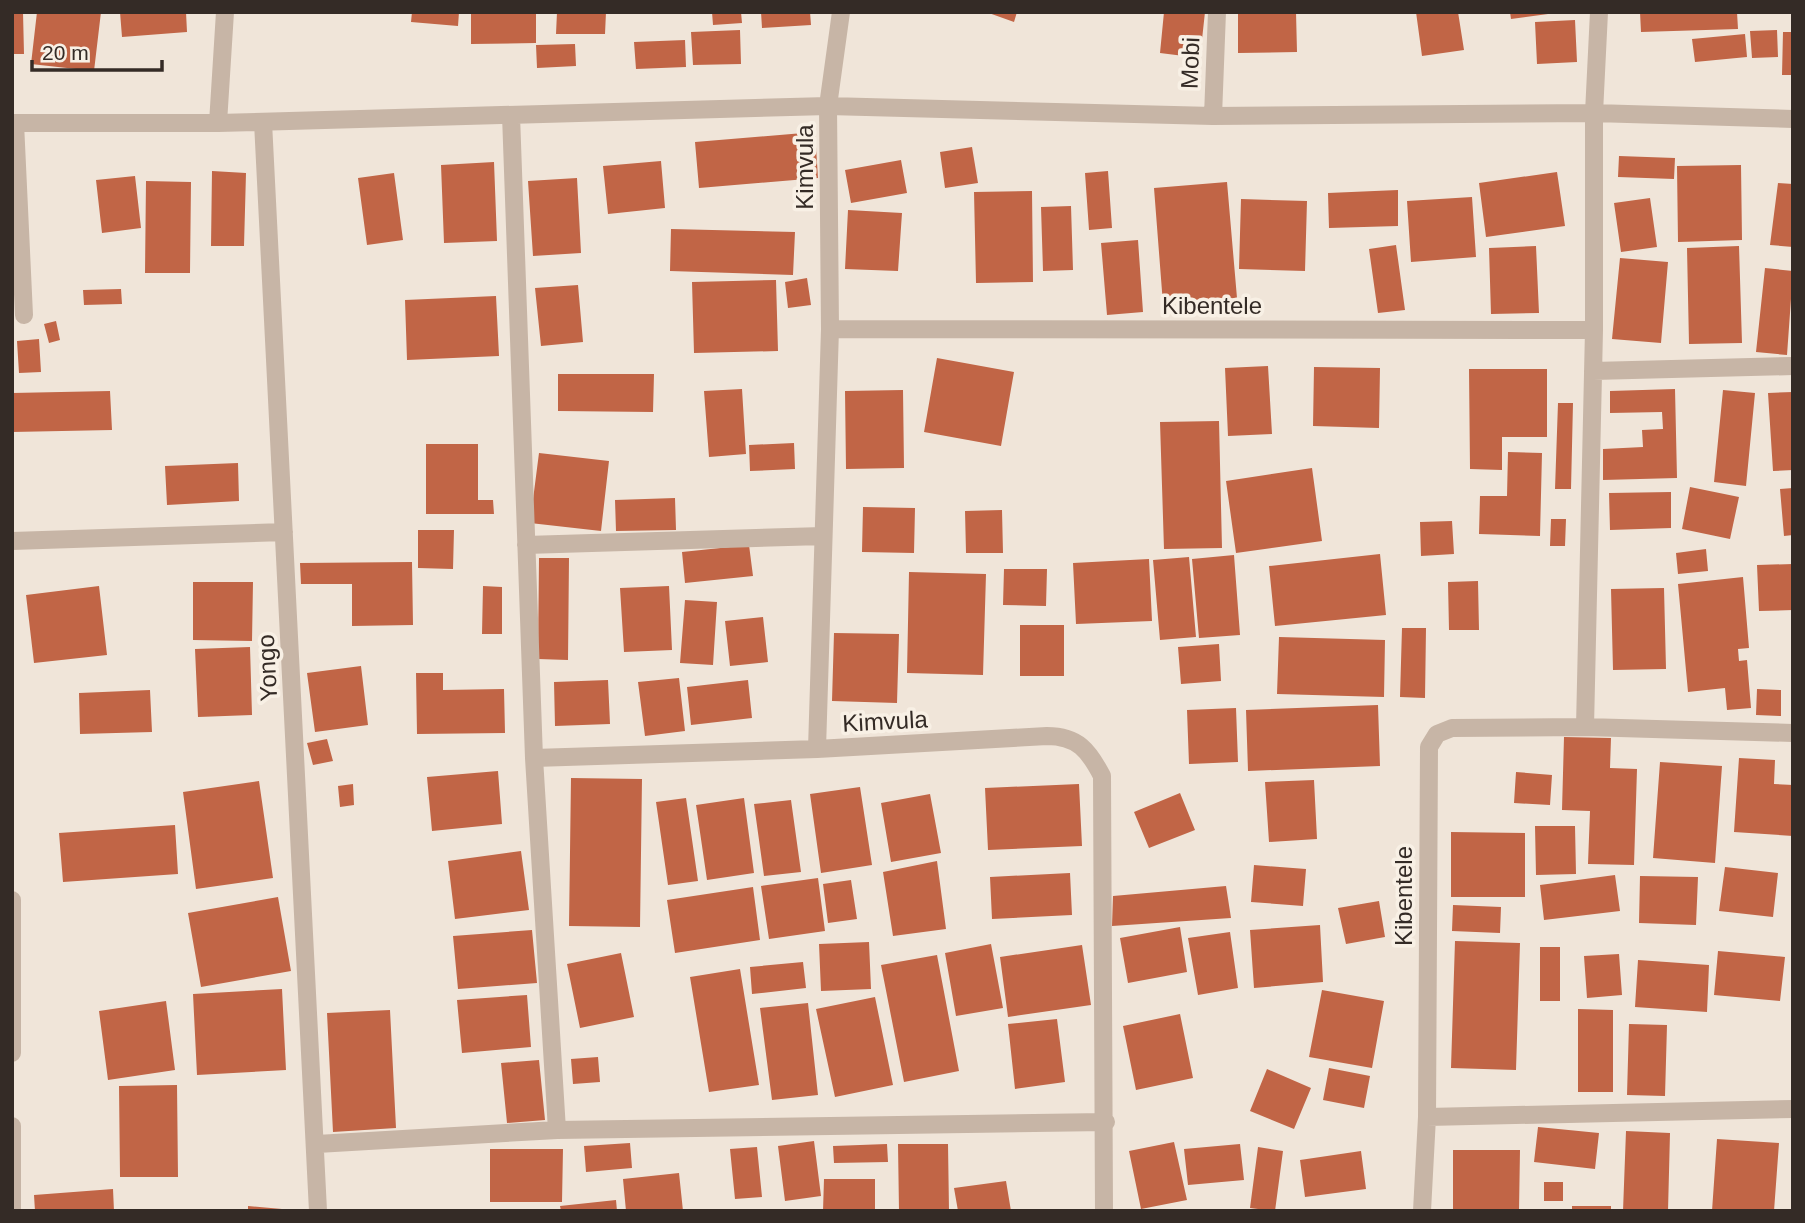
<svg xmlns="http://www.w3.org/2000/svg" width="1805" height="1223" font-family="Arial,sans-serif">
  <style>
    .building { fill: #c16546 }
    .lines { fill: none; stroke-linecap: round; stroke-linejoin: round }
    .lane { stroke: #c7b5a6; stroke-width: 18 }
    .street { stroke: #c7b5a6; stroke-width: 18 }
    .labels { text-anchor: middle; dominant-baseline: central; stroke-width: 7; stroke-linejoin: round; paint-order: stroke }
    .street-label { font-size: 24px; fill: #342b26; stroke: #f8f0e5 }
  </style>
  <rect width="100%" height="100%" fill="#f0e5d9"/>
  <!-- building -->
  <path class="building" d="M12,12H23L24,54H12Z
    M37,12H101L94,71L31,64Z
    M120,12H186L187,32L122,37Z
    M412,12H459L458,26L411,22Z
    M471,12H536V43L471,44Z
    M557,12H606L605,34H556Z
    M712,12H741L742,23L713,25Z
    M761,12H810L811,25L762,28Z
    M986,12H1017L1014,22Z
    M1164,12H1205L1200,58L1160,53Z
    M1238,12H1296L1297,52L1238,53Z
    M1416,12H1458L1464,50L1422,56Z
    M1510,12H1548V14L1511,19Z
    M1640,12H1737L1738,29L1641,32Z
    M1575,20L1577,62L1537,64L1535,22Z
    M740,30L741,64L693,65L691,32Z
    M1777,30L1778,57L1752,58L1750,31Z
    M1783,32H1793V75H1782Z
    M1745,34L1747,57L1695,62L1692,39Z
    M685,40L686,67L636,69L634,42Z
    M575,44L576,66L537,68L536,45Z
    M815,132L818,178L699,188L695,142Z
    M972,147L978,183L945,188L940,152Z
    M1619,156L1675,158L1674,179L1618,177Z
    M901,160L907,193L851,203L845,170Z
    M661,161L665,208L608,214L603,166Z
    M494,162L497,241L444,243L441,165Z
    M1741,165L1742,240L1678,242L1677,166Z
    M212,171L246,173L244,246H211Z
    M1108,171L1112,228L1089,230L1085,173Z
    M1557,172L1565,226L1486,237L1479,183Z
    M394,173L403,240L367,245L358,178Z
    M135,176L141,228L102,233L96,180Z
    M577,178L581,253L533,256L528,181Z
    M146,181L191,182L190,273H145Z
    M1227,182L1237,298L1163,304L1154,188Z
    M1778,183L1793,184V247L1770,245Z
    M1398,190V226L1329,228L1328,193Z
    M1032,191L1033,282L976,283L974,192Z
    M1472,197L1476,257L1411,262L1407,201Z
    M1650,198L1657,247L1621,252L1614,203Z
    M1241,199L1307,201L1305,271L1239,269Z
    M1071,206L1073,270L1043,271L1041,207Z
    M848,210L902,213L898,271L845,269Z
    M671,229L795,232L793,275L670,271Z
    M1138,240L1143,312L1107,315L1101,243Z
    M1396,245L1405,310L1378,313L1369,249Z
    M1536,246L1539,313L1491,314L1489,248Z
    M1739,246L1742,343L1689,344L1687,248Z
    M1620,258L1668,262L1661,343L1612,339Z
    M1765,268L1793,271L1787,355L1756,352Z
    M807,278L811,305L788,308L785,282Z
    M776,280L778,351L694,353L692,282Z
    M578,285L583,342L541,346L535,288Z
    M121,289L122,304L84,305L83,290Z
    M496,296L499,356L407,360L405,300Z
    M56,321L60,340L49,343L44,324Z
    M39,339L41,372L19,373L17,341Z
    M937,358L1014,372L1001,446L924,432Z
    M1268,366L1272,434L1228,436L1225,368Z
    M1314,367L1380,368L1379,428L1313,426Z
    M1469,369H1547V437H1502V470L1470,469Z
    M558,374H654L653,412L558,411Z
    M742,389L746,454L709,457L704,391Z
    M1675,389L1677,478L1603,480V449L1643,447L1642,430L1663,429L1662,412L1610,413V391Z
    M903,390L904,468L846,469L845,391Z
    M1723,390L1755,393L1746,486L1714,482Z
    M110,391L112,430L12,432V393Z
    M1793,392V470L1773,471L1768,393Z
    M1558,403H1573L1571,489H1555Z
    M1219,421L1222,548L1164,549L1160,422Z
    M794,443L795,469L750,471L749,445Z
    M426,444H478V500H493L494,514H426Z
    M1508,452L1542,453L1540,536L1479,534L1480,496H1507Z
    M539,453L609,461L601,531L530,523Z
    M238,463L239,501L167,505L165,466Z
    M1312,468L1322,541L1236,553L1226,481Z
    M1690,487L1739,497L1730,539L1682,529Z
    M1793,488V535L1784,536L1780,489Z
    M1671,492V528L1610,530L1609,493Z
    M675,498L676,530L616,531L615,500Z
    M863,507L915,508L914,553L862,552Z
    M1002,510L1003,553H966L965,511Z
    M1551,519H1566L1565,546H1550Z
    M1452,521L1454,554L1421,556L1420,522Z
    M418,530H454L453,569L418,568Z
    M749,545L753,576L685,583L682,552Z
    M1706,549L1708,571L1678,574L1676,553Z
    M1380,554L1386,615L1275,626L1269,566Z
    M1234,555L1240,635L1199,638L1192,559Z
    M1189,557L1196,637L1160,640L1153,560Z
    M539,558H569L568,660L538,659Z
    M1149,559L1152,621L1076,624L1073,563Z
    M412,562L413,625L352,626V584H301L300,563Z
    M1793,564V610L1759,611L1757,565Z
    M1004,569H1047L1046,606L1003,605Z
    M909,572L986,574L983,675L907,673Z
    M1743,577L1749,648L1738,649L1739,661L1747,660L1751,708L1727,710L1725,688L1688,692L1678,584Z
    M1478,581L1479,630H1449L1448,582Z
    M193,582H253L252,641L193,640Z
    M99,586L107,655L34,663L26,595Z
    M483,586L502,587V634H482Z
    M669,586L672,650L624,652L620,588Z
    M1664,588L1666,669L1613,670L1611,589Z
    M685,600L717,602L713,665L680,663Z
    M763,617L768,662L730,666L725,621Z
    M1020,625H1064V676H1020Z
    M1402,628H1426L1425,698L1400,697Z
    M834,633L899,634L897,703L832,701Z
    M1279,637L1385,640L1384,697L1277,694Z
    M1219,644L1221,681L1181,684L1178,647Z
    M250,647L252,715L198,717L195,649Z
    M361,666L368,725L315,732L307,673Z
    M416,673H443V690L504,689L505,733L417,734Z
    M679,678L685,731L645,736L638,682Z
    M608,680L610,724L555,726L554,682Z
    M748,680L752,718L691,725L687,687Z
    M1757,689L1781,690V716L1756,715Z
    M150,690L152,732L80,734L79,693Z
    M1378,705L1380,766L1248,771L1246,710Z
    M1236,708L1238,762L1189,764L1187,710Z
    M1564,737L1611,738L1610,768L1637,769L1634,865L1588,864L1590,811L1562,810Z
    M327,739L333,761L313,765L307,743Z
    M1739,758L1775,760L1774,784L1793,785V836L1734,832Z
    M1660,762L1722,766L1715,863L1653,858Z
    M498,771L502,824L432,831L427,777Z
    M1516,772L1552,775L1550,805L1514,803Z
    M571,778L642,779L640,927L569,926Z
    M1314,780L1317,839L1269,842L1265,782Z
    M259,781L273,878L196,889L183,792Z
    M353,784L354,805L340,807L338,786Z
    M1079,784L1082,846L988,850L985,788Z
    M860,787L872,865L821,873L810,794Z
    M1180,793L1195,830L1149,848L1134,812Z
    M930,794L941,853L891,862L881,803Z
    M686,798L698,881L668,885L656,802Z
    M744,798L754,873L707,880L696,805Z
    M791,800L801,872L764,876L754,804Z
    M175,825L178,874L63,882L59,833Z
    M1535,826H1575L1576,874L1536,875Z
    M1451,832L1525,833V897H1451Z
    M521,851L529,910L455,919L448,861Z
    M937,861L946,929L893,936L883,872Z
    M1254,865L1306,869L1303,906L1251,902Z
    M1725,867L1778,873L1773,917L1719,911Z
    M1070,873L1072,915L992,919L990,877Z
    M1615,875L1620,911L1544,920L1540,885Z
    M1640,876L1698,877L1696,925L1639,923Z
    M818,878L825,931L769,939L761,886Z
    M851,880L857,919L828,923L823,884Z
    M1226,886L1231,918L1112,926L1113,896Z
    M753,887L760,940L675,953L667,900Z
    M278,897L291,971L201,987L188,913Z
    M1379,901L1385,937L1346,944L1338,908Z
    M1453,905L1501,907L1500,933L1452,931Z
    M1320,925L1323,982L1254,988L1250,930Z
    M1180,927L1187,972L1128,983L1120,938Z
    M532,930L537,983L458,989L453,936Z
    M1230,932L1238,988L1198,995L1188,938Z
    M1455,941L1520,943L1516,1070L1451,1068Z
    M869,942L871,989L821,991L819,944Z
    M991,944L1003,1008L956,1016L945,953Z
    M1082,945L1091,1005L1008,1017L1000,957Z
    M1540,947H1560V1001H1540Z
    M1718,951L1785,957L1780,1001L1714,995Z
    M621,953L634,1017L580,1028L567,964Z
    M1619,954L1622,995L1587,998L1584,956Z
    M937,955L959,1071L904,1082L881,965Z
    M1638,960L1709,965L1707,1012L1635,1007Z
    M803,962L806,988L752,994L750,967Z
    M740,969L759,1085L709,1092L690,977Z
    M282,989L286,1070L197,1075L193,994Z
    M1322,990L1384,1001L1372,1068L1309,1057Z
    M527,995L531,1047L462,1053L457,1000Z
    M875,997L893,1085L835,1097L816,1009Z
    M166,1001L175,1070L108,1080L99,1011Z
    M808,1003L818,1095L772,1100L760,1008Z
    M1578,1009L1613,1010V1092H1578Z
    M390,1010L396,1128L333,1132L327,1013Z
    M1180,1014L1193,1078L1136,1090L1123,1026Z
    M1057,1019L1065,1082L1015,1089L1008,1024Z
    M1629,1024L1667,1025L1665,1096L1627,1095Z
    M598,1057L600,1082L573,1084L571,1059Z
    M539,1060L545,1120L507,1123L501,1063Z
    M1329,1068L1370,1076L1364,1108L1323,1100Z
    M1267,1069L1311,1088L1294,1129L1250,1111Z
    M177,1085L178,1177H120L119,1086Z
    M1538,1127L1599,1133L1595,1169L1534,1162Z
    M1626,1131L1670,1133L1668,1211H1623Z
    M1717,1139L1779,1143L1774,1211H1712Z
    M814,1141L821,1196L785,1201L778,1146Z
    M1174,1142L1187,1200L1141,1209L1129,1151Z
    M630,1143L632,1168L586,1172L584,1146Z
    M887,1144L888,1162L834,1163L833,1146Z
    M898,1144H948L949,1211H899Z
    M1240,1144L1244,1180L1188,1185L1184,1149Z
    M757,1147L762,1197L735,1199L730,1149Z
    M1258,1147L1283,1151L1275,1211L1250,1208Z
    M490,1149H563L562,1202H490Z
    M1453,1150H1520L1519,1211H1453Z
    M1361,1151L1366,1189L1305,1197L1300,1160Z
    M679,1173L683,1211H626L623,1179Z
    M824,1179H875V1211H823Z
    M1006,1181L1011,1211H958L954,1188Z
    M1544,1182H1563V1201H1544Z
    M113,1189L114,1211H35L34,1195Z
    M616,1200L617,1211H561L560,1206Z
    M248,1206L282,1209V1211H248Z
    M1572,1206H1611V1211H1572Z"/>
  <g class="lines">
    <!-- lane -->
    <path class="lane" d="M15,123L24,315"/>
    <!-- street -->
    <path class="street" d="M511,115L534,758L557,1130
      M1213,116L1217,12
      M263,122L318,1211
      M12,123H218L828,106L1213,116L1594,113L1793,119
      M218,123L225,12
      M830,329L1594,330
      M1593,371L1793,366
      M12,541L284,532
      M526,545L823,536
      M1585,727L1594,330V113L1599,12
      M817,749L830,329L828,106L841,12
      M534,758L817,749L1047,736C1078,736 1089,751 1102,776L1104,1211
      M12,900V1053
      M1427,1117L1793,1109
      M12,1126V1211
      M317,1144L557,1130L1106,1122
      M1422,1211L1427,1117L1429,747L1437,734L1452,728L1585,727L1793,733"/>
  </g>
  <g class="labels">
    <!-- street labels -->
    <g class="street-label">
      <text transform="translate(1190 63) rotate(-88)">Mobi</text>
      <text transform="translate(804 167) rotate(-90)">Kimvula</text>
      <text x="1212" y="305">Kibentele</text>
      <text transform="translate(267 668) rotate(-93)">Yongo</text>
      <text transform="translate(885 721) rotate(-3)">Kimvula</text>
      <text transform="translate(1403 896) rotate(-90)">Kibentele</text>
    </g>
  </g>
  <!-- border -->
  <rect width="1805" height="1223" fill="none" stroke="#342b26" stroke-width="28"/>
  <!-- scale -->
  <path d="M32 60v10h130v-10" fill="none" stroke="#342b26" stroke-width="3.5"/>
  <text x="42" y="60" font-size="21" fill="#342b26" stroke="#f8f0e5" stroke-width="5" paint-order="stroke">20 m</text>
</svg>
